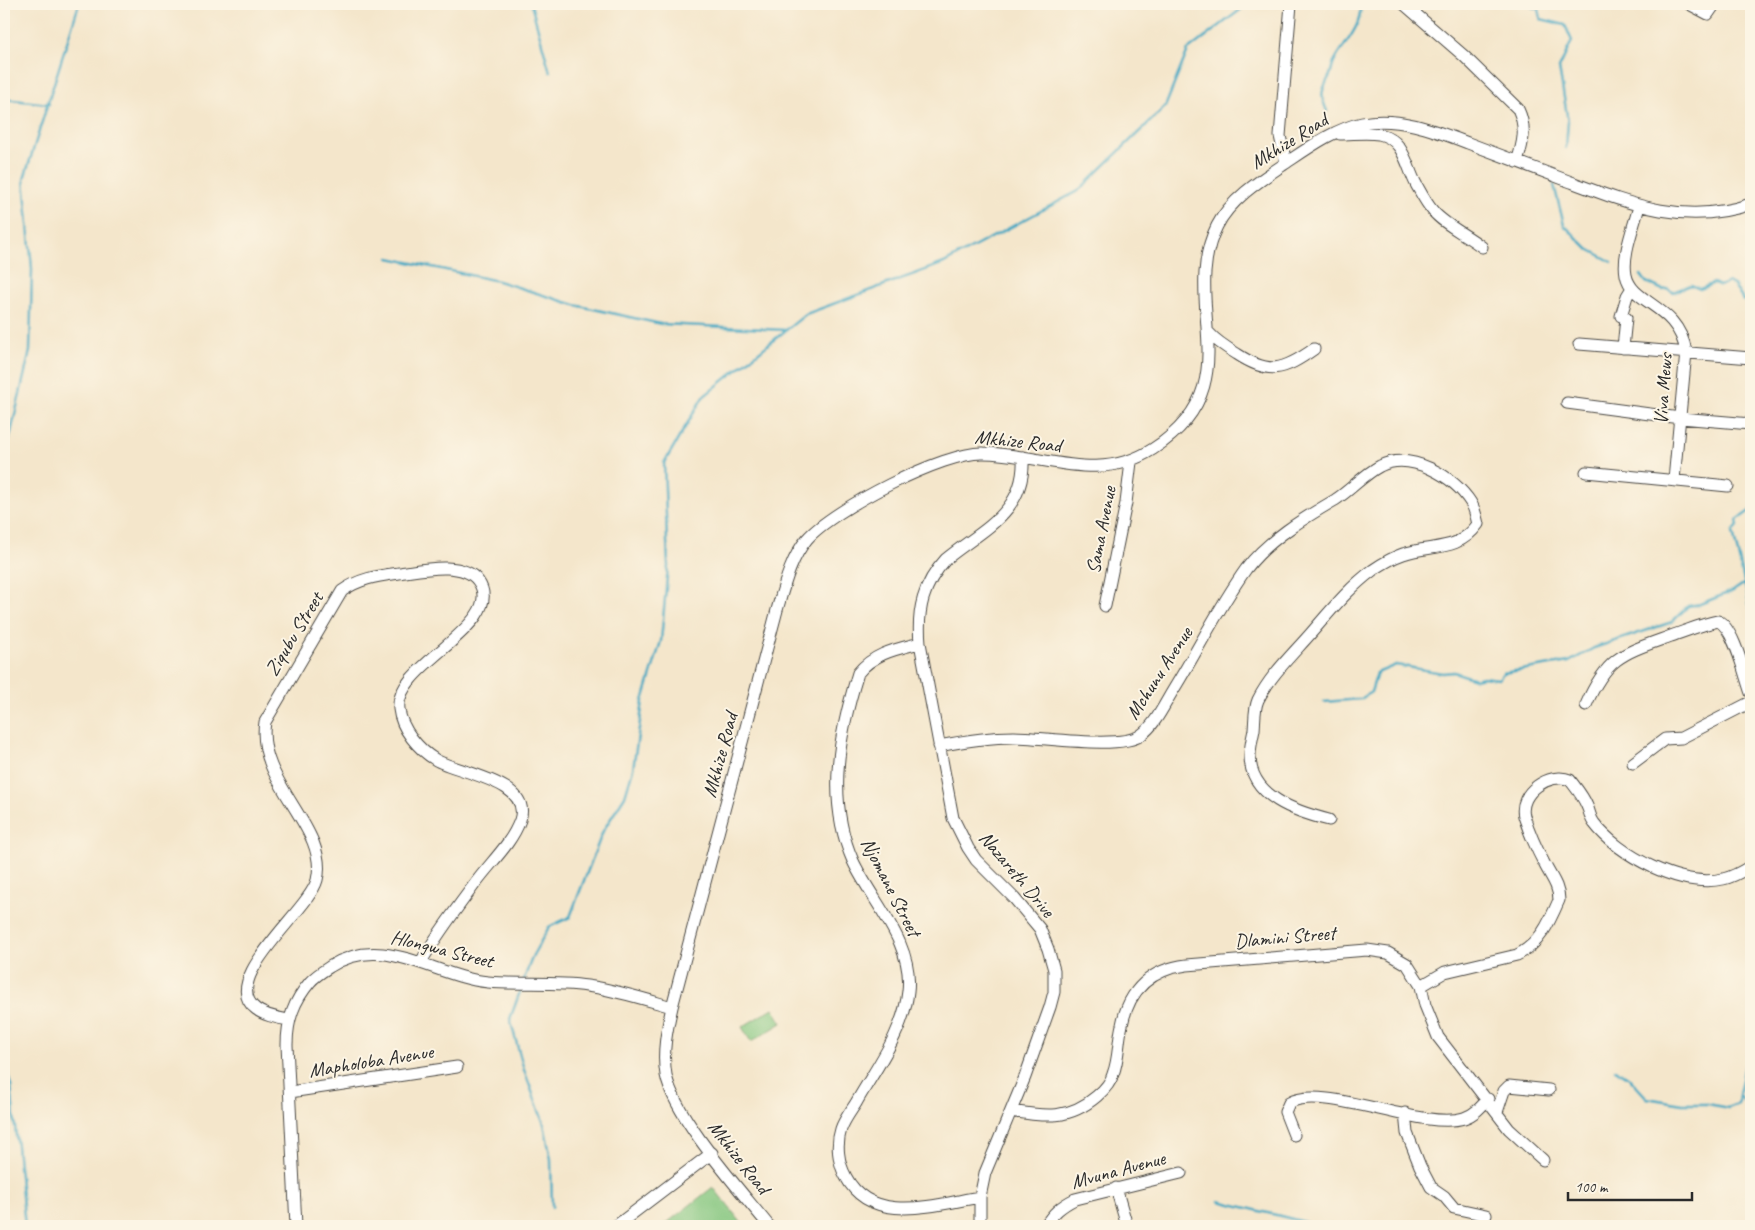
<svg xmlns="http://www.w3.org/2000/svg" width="1755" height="1230" font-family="Caveat,sans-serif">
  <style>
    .green { fill: #84c67f; stroke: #587855 }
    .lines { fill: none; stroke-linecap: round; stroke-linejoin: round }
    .stream { stroke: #43a8c3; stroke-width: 2.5 }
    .minor-casing { stroke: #494743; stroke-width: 13 }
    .minor { stroke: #fff; stroke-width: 11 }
    .labels { text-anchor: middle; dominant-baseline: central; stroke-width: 4; stroke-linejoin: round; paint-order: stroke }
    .street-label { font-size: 20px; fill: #2b2b2b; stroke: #fcf5e5 }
  </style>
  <rect width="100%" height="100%" fill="#fcf5e5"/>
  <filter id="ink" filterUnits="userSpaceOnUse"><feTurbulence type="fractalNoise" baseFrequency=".02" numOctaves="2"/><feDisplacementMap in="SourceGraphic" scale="10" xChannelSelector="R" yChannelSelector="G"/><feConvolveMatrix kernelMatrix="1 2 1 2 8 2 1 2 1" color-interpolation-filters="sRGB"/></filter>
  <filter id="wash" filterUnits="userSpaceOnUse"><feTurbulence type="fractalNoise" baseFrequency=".0096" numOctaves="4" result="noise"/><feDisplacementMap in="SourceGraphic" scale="20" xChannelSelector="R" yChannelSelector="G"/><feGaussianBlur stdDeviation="1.12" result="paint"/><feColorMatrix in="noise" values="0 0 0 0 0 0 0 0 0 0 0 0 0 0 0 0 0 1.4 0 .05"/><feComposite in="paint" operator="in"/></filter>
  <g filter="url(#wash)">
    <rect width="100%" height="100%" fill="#f4e6cb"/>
    <!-- green -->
    <path class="green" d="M773,1008L782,1023L751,1042L742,1027Z
      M713,1187L744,1226H663Z"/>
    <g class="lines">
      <!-- stream -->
      <path class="stream" d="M531,4L550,72
        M1524,4L1539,9L1541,19L1565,25L1572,41L1559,68L1568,121L1566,148
        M4,99L49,104
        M1327,111C1319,93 1322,91 1330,75C1332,70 1332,64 1335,60C1345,42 1363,26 1360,4
        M1554,185L1564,225L1588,249L1612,262
        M389,258L498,281L575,305L661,324L786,330
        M1641,275L1646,282L1663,290L1667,289L1673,292L1691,285L1700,289L1714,283L1720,286L1728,282L1734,285L1743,300L1751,301
        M4,462L30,351L32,269L24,179L79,4
        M1751,510L1737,520L1738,526L1733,532L1751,612
        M1324,702L1361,699L1371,692L1377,673L1396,665L1442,673L1454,672L1475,679L1483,677L1499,679L1503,673L1569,662L1594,648L1672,622L1688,606L1700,604L1733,591L1745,583
        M524,979L533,955L549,927L570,917L603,831L625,796L633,769L643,701L661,641L668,566L664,463L703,397L806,314L944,263L1078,191L1165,107L1188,50L1248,4
        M522,986L510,1019L524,1070L544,1124L551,1159L552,1207
        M1751,1035L1739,1095L1746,1102L1751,1113
        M4,1058L11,1086L25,1226
        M1615,1069L1628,1077L1647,1098L1682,1104H1708L1728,1108L1738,1104L1739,1095
        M1219,1201L1321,1226"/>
    </g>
  </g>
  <g filter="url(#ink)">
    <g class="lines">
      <!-- minor casing -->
      <g class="minor-casing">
        <path id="minor" d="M1404,4L1464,56L1518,109C1527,128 1523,143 1517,162
          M1689,4L1708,14L1715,4
          M1340,134C1353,134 1366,132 1379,134C1404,139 1406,165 1416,184C1421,193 1426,203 1433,211C1443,224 1467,235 1482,247
          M1286,163L1280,136L1291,4
          M1639,206C1634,227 1622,254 1626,275C1632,305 1678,304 1686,352L1674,480
          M1209,333C1217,342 1227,348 1237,354C1269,375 1283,371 1314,349
          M1579,344L1751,358
          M1623,348L1626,318L1621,316L1627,296L1632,288
          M1567,403L1680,418L1751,424
          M1586,472L1728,486
          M1105,606L1126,503L1131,462
          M920,643C897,649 874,653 858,673C839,734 826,800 853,861C872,902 914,943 908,991C904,1032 875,1069 856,1103C851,1111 844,1120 841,1129C836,1144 838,1163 846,1177C872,1226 936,1204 980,1197
          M1586,705C1607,656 1624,653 1671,636C1686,631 1702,624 1718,621C1734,627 1745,677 1751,693
          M939,746C964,741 989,737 1014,737C1042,737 1121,750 1141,735C1155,725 1163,707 1172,692C1197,652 1218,608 1246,569C1268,540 1304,518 1335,500C1351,490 1363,475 1380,466C1411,451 1454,476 1471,503C1475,509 1476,517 1478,524C1457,553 1432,544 1403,554C1394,557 1382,564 1373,570C1349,588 1332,609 1312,632C1294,653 1271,674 1258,700C1254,709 1255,720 1254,730C1252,739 1250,747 1250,756C1250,797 1297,812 1329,820
          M1633,763L1665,739L1681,738L1751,702
          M1421,986L1445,972L1517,955C1540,944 1549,923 1559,900C1559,886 1551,877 1545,865C1537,850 1529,832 1524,816C1518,793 1550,771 1570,780C1576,788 1583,796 1587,806C1590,812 1590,818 1594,823C1619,856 1681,888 1723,879C1733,877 1743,871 1751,866
          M288,1020C278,1018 265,1016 256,1009C217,980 309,911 317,880C330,828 255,782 265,722L342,591C360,578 378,576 399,573C421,570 463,560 478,581C509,624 393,665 399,709C401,729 419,750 436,760C458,773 533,781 520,820C512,843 491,862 477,881C457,908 437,934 421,962
          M290,1092L457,1067
          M1011,1111C1046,1117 1069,1120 1097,1096C1104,1090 1111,1082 1113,1074C1119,1059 1118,1041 1122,1025C1129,989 1152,969 1187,965L1367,950L1388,953L1407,964L1421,986L1425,1005L1438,1037L1509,1129L1543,1160
          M1497,1112L1504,1091L1509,1086L1549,1090
          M1405,1113L1407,1133L1420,1166L1431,1187L1444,1196L1454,1208L1486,1215
          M1294,1135L1285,1112L1289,1103C1323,1083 1423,1131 1464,1118C1474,1115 1481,1107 1488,1099
          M1116,1188L1127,1226
          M296,1226L287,1045C287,1020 294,1001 310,982C316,975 323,971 331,966C384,932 434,977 488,982C521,985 554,981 587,986C616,990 644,999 672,1007
          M616,1226L712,1153
          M769,1226C741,1191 674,1117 666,1075C662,1052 667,1029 672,1007L777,610C784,586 791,558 807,539C833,509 945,451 984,453C1044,454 1097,485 1153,449C1253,384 1178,304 1217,226C1230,200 1259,181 1283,165C1307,149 1334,129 1362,123C1398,116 1434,130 1468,143C1502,156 1536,169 1571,182C1632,205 1686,226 1751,204
          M980,1226V1197L985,1173L1025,1077L1050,1007L1054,992V970L1048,949L1040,929L1014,898L976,860L968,848L953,818L920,643C917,610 923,584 946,559C983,529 1026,512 1023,457
          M1045,1226C1053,1213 1061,1206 1075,1199L1181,1173"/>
      </g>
      <!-- minor -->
      <use href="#minor" class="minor"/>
    </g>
  </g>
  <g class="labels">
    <!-- street labels -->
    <g class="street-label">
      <text transform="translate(1289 141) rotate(-32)">Mkhize Road</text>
      <text transform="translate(1663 389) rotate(-86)">Viva Mews</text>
      <text transform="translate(1018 441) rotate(6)">Mkhize Road</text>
      <text transform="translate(1101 530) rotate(-79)">Sama Avenue</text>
      <text transform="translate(294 634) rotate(-59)">Ziqubu Street</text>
      <text transform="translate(1159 673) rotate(-57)">Mchunu Avenue</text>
      <text transform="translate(720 755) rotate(-75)">Mkhize Road</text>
      <text transform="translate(1017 874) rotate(50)">Nazareth Drive</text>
      <text transform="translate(891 887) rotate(63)">Njomane Street</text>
      <text transform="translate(1285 937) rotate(-5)">Dlamini Street</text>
      <text transform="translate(442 949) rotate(14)">Hlongwa Street</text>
      <text transform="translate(371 1061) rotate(-9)">Mapholoba Avenue</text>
      <text transform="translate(739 1157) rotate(52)">Mkhize Road</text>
      <text transform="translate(1118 1170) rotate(-15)">Mvuna Avenue</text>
    </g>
  </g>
  <!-- margin -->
  <rect width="1755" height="1230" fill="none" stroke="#fcf5e5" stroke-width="20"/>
  <!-- scale -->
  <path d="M1568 1192v8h124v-8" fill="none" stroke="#2b2b2b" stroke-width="2.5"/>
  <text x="1575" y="1192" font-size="15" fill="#2b2b2b" stroke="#fcf5e5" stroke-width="4" paint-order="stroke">100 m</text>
</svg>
